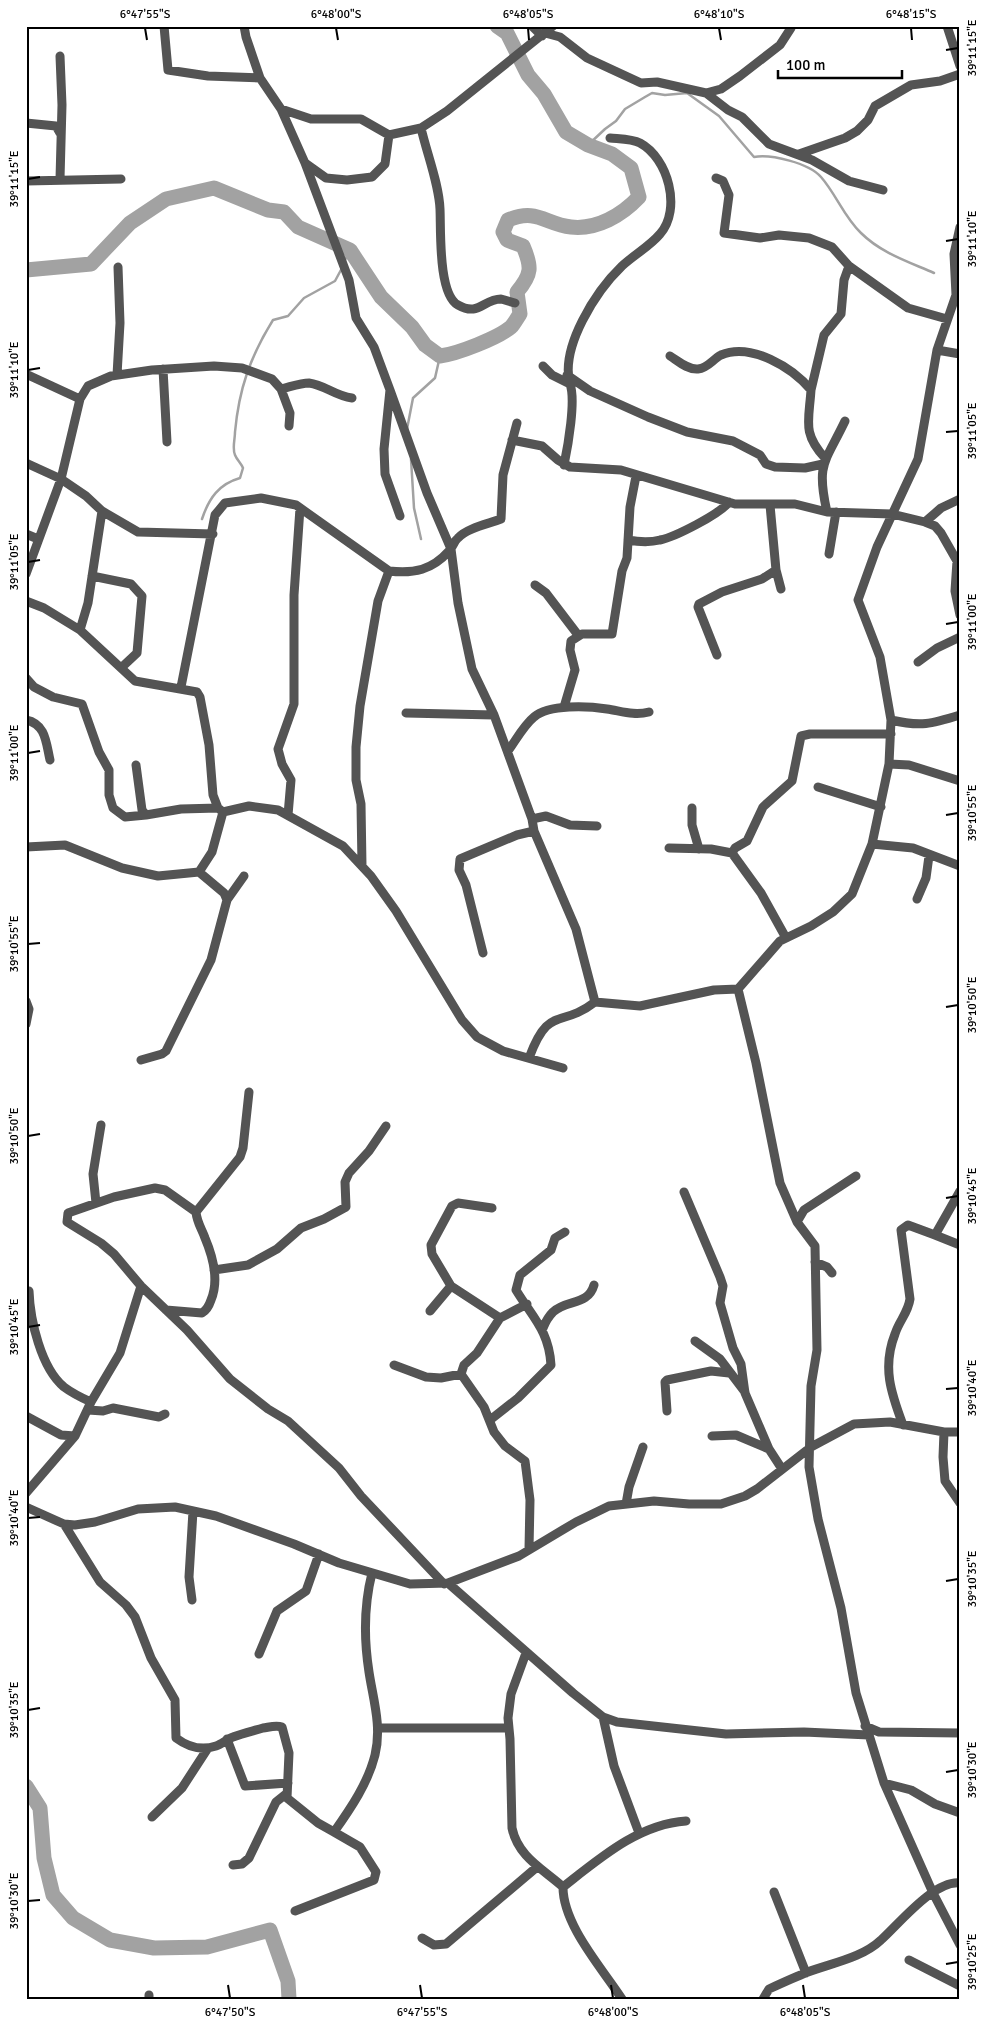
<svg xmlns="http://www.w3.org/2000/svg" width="986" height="2025" font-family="Signika,sans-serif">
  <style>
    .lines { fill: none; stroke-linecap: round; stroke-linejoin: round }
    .stream { stroke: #a2a2a2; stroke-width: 2.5 }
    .river { stroke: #a2a2a2; stroke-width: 15 }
    .minor { stroke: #545454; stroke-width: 9 }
    .ticks { fill: none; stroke: #000; stroke-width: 2 }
    .neatline { fill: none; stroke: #000; stroke-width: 2 }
    .ticks-label { font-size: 12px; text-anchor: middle; fill: #000 }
  </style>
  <rect width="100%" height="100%" fill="#fff"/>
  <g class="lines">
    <!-- stream -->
    <path class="stream" d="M588,145L605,129L616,121L625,109L645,97L652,93L665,95L687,93L719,116L754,157C771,154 809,163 821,177C836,194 844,217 861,233C881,253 909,262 934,273
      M345,260L350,250
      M407,429L413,398L435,378L440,356
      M411,459L414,508L421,539
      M202,519C209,498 219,484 240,478L243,468C241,463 237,460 235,455C232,448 235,440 235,432C239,389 250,357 273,320L288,316L304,298L335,281L342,268"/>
    <!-- river -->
    <path class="river" d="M26,270L91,264L130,223L166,199L214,188L268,210L284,212L298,227L350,250L381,297L412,327L425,345L440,356C457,354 498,338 511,327C514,324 517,318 520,314L517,292C532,274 532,267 523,246L507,240L503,232L508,220C537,208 545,224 571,227C597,230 622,215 639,197L631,168L612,154L588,145L566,132L544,94L528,75L507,33L497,26
      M26,1786L40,1808L44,1858L53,1895L73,1918L110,1940L154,1948L207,1947L270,1930L288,1981L289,1999"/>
    <!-- minor -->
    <path class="minor" d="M164,26L168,70L208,76L260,78
      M244,26L246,37L260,78L281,109L305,163L349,280L356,318L374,347L390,390L384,449L385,474L400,516
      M532,26L542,36
      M947,26L960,66
      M545,33L560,37L587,58L641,83L657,82L706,93L721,89L740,76L780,45L791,28
      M60,56L62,105L60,179
      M706,93L728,110L742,117L769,144L812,160L849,181L883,190
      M281,109L311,119H361L389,135L421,128L447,111L553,26
      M26,123L56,126L60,133
      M421,128C427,154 439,184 440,209C441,230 438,294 458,305C479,317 483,299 501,299C505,300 511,302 515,303
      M799,154L845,138L857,131L868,120L875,106L911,85L940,81L960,74
      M305,163L326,178L347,180L372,177L385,164L389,135
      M716,178L723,181L729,195L724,233L760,238L779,235L809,238L832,247L849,266L908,308L947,319
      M26,181L121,179
      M960,227L954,254L956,295L937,350L918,459L877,547L858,600L880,657L891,720L889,764L872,844L852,894L833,912L811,926L780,941L738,989L756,1063L780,1183L797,1222L815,1246L817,1350L811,1386L809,1467L818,1519L841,1608L856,1693L884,1783L933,1893L960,1945
      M937,350L960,354
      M670,356C678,361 688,370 698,369C708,368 713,359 721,355C751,342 793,368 811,390C809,421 802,433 825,458
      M543,366L552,375L570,384C576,400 568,446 564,465
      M163,369L167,442
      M28,375L80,399
      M117,375L120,323L118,267
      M567,375L590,391L648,417L687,432L733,441L760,455L766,464L775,467L805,468L823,464
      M570,384C560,347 596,291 622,266C634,255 650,246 660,234C682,209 668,158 640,143C632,139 619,139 610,138
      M281,389C290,387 300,383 309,383C325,385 335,396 352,398
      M390,390L427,493L451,549L458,603L472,669L494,715L532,819L534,831L576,929L595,1002
      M811,390L824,335L841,314L844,280L849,266
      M512,440L542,446L558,460L570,467L621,470L735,504H795L827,512L892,514L925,522L935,526L941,533L957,561L955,591L960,615
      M26,463L61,479L86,496L102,511L138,532L213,534
      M770,505L776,570L781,589
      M827,512C816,463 825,463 845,421
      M925,522L941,508L960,499
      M26,534L38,539
      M628,540C639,542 648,543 660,540C675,537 720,514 729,502
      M829,554L836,512
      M26,574L61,479L80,399L88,386L111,376L152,370L214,366L242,368L272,379L281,389L290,413L289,426
      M92,576L131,584L142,596L137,653L121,668
      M535,585L546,593L578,635
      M26,601L44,608L80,630L135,681L197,692L200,697L209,745L213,795L218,808L223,812L249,806L278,810L343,846L371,876L396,911L462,1020L477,1037L503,1051L563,1068
      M80,630L88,603L102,511
      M717,655L698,607L699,604L722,592L762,579L776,570
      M918,662L937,648L960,637
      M26,678L34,687L53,697L82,704L99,752L109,770V795L113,808L125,817L146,815
      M181,687L215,515L225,503L261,498L296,505L389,571C414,574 432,570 449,551C453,547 454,541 458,538C467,528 488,524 501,519L503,475L517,423
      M564,707L575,670L570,650L571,641L582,634H612L622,571L627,558L630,507L636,476
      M406,713L494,715
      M26,720C46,724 46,743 50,760
      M891,720C921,727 931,724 960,715
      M508,751C516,740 524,725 534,717C549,704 588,706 607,709C621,711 634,716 649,712
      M889,764L909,765L960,781
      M136,765L142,810L146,815L181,809L218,808
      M818,787L881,807
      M692,808V825L699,849
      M288,815L291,780L282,764L278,749L294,704V595L300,508
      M532,819L546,816L570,825L597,826
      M872,844L913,848L960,866
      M26,847L65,845L122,868L158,876L199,872L212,852L223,812
      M669,848L711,849L732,853L735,848L747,841L763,807L792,781L801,736L810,734H891
      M732,853L761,893L786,938
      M362,866L361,804L356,780V747L360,706L378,601L389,571
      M917,899L926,878L929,856
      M227,900L244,876
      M483,953L466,885L459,870L460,859L517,835L534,831
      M26,1001L29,1009L26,1024
      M529,1058C549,1004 560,1029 595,1002L640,1006L714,990L738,989
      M141,1060L162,1054L166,1051L211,960L227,900L224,893L199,872
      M684,1192L720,1277L723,1286L720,1303L733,1348L741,1364L745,1393L769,1449L782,1469
      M96,1203L93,1174L101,1125
      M492,1208L458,1203L452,1206L431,1245L432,1254L451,1286L500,1318L527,1304
      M196,1212L165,1190L155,1188L114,1197L68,1213L67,1222L101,1243L114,1254L141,1286L187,1330L230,1379L268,1409L288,1421L339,1468L361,1496L444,1584
      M797,1222L804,1210L856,1176
      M935,1235L960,1245
      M815,1262L827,1267L832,1273
      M214,1270L248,1265L277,1249L301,1228L324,1219L346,1207L345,1182L349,1173L369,1151L386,1126
      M29,1291C30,1320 41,1368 64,1387C72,1393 82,1398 91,1402
      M166,1310L202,1313C207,1310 209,1306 211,1300C219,1281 213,1257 205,1238C202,1229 197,1223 196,1212L240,1157L243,1148L249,1092
      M430,1311L451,1286
      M543,1328C545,1323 549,1316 553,1312C567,1299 588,1306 594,1285
      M695,1341L720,1359L745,1392
      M394,1365L426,1377L441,1378L461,1374L484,1407L494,1432L505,1446L525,1461L530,1500L529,1549
      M461,1374L464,1365L477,1353L500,1318
      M88,1410L103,1411L113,1408L159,1417L165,1414
      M667,1411L665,1382L667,1380L711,1371L729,1373
      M26,1416L61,1435L75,1436
      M490,1420L518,1398L551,1365C549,1331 533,1318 516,1290L520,1275L551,1250L555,1238L565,1232
      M903,1425C891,1393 882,1367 895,1334C899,1321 908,1313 910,1299L901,1230L908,1225L935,1235L960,1191
      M944,1432L943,1457L945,1481L960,1503
      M712,1436L736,1435L769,1449
      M26,1493L75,1436L91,1402L120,1353L141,1286
      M626,1504L629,1487L643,1447
      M26,1507L64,1524L75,1525L95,1522L138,1509L175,1507L216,1516L294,1544L339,1563L410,1584L448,1583L519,1556L576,1522L609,1506L654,1501L689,1504H721L745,1496L757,1489L811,1447L854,1424L890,1422L944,1432H960
      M64,1524L100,1582L126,1605L135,1617L151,1658L175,1700L176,1738C188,1747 201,1751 216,1746C222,1744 227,1739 233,1737C243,1733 253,1731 263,1728C270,1727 276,1725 282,1727L289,1753L287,1798L318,1823L334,1832C351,1808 368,1783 375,1755C382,1726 373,1699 369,1672C364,1640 364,1605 372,1573
      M448,1583L573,1693L603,1717L617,1722L726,1734L804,1732L869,1735
      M192,1600L189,1577L193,1511
      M526,1653L511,1694L508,1718L510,1739L512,1828C518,1857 543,1869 563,1887C600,1858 639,1824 686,1821
      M259,1654L277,1611L306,1591L319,1554
      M603,1717L614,1766L639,1833
      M865,1726L879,1732L960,1733
      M378,1728H509
      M227,1739L245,1786L288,1783
      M884,1783L911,1790L935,1804L960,1813
      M152,1817L182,1788L208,1748
      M233,1865L242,1864L249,1858L276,1802L286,1794
      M563,1887C563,1925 602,1968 622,1999
      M774,1892L806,1973
      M295,1911L374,1880L376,1872L360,1847L334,1832
      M422,1938L434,1945L446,1944L537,1867
      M909,1960L960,1986
      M149,1995V1999
      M763,1999L769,1989C782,1983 795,1977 808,1972C832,1963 862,1958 881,1940C899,1924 934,1880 960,1883"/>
  </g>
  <!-- ticks -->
  <path class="ticks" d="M145,28L147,40M336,28L338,40M528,28L529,40M719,28L721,40M911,28L912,40M946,50L958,48M28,179L40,177M946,241L958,239M28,370L40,368M946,432L958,431M28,562L40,560M946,624L958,622M28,753L40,751M946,815L958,813M28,944L40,943M946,1007L958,1005M28,1136L40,1134M946,1198L958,1196M28,1327L40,1325M946,1389L958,1388M28,1518L40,1517M946,1581L958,1579M28,1710L40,1708M946,1772L958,1770M28,1901L40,1900M946,1964L958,1962M228,1985L230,1998M420,1985L422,1998M611,1985L613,1998M803,1985L805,1998"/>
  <!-- border -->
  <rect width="986" height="2025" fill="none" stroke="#ffffff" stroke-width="55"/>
  <!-- scale -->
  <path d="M778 70v8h124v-8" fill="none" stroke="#000000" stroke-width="2.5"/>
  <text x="786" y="70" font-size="15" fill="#000000" stroke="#ffffff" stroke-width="4" paint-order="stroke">100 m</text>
  <rect x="28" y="28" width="930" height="1970" class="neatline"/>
  <g class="ticks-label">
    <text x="145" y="18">6°47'55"S</text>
    <text x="336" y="18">6°48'00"S</text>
    <text x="528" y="18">6°48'05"S</text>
    <text x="719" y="18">6°48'10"S</text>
    <text x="911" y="18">6°48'15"S</text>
    <text transform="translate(972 48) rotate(-90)" y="4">39°11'15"E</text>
    <text transform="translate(14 179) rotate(-90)" y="4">39°11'15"E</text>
    <text transform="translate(972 239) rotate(-90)" y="4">39°11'10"E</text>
    <text transform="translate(14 370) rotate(-90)" y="4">39°11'10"E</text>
    <text transform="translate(972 431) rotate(-90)" y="4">39°11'05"E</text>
    <text transform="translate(14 562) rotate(-90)" y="4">39°11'05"E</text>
    <text transform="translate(972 622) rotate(-90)" y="4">39°11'00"E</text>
    <text transform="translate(14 753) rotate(-90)" y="4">39°11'00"E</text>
    <text transform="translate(972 813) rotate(-90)" y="4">39°10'55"E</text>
    <text transform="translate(14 944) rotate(-90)" y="4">39°10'55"E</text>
    <text transform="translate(972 1005) rotate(-90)" y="4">39°10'50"E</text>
    <text transform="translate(14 1136) rotate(-90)" y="4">39°10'50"E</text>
    <text transform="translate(972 1196) rotate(-90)" y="4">39°10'45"E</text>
    <text transform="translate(14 1327) rotate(-90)" y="4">39°10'45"E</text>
    <text transform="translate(972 1388) rotate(-90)" y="4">39°10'40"E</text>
    <text transform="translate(14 1518) rotate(-90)" y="4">39°10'40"E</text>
    <text transform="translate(972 1579) rotate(-90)" y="4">39°10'35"E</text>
    <text transform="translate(14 1710) rotate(-90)" y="4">39°10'35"E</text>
    <text transform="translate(972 1770) rotate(-90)" y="4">39°10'30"E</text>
    <text transform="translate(14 1901) rotate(-90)" y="4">39°10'30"E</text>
    <text transform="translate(972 1962) rotate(-90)" y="4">39°10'25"E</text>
    <text x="230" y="2016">6°47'50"S</text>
    <text x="422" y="2016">6°47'55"S</text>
    <text x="613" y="2016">6°48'00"S</text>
    <text x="805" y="2016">6°48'05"S</text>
  </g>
</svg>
